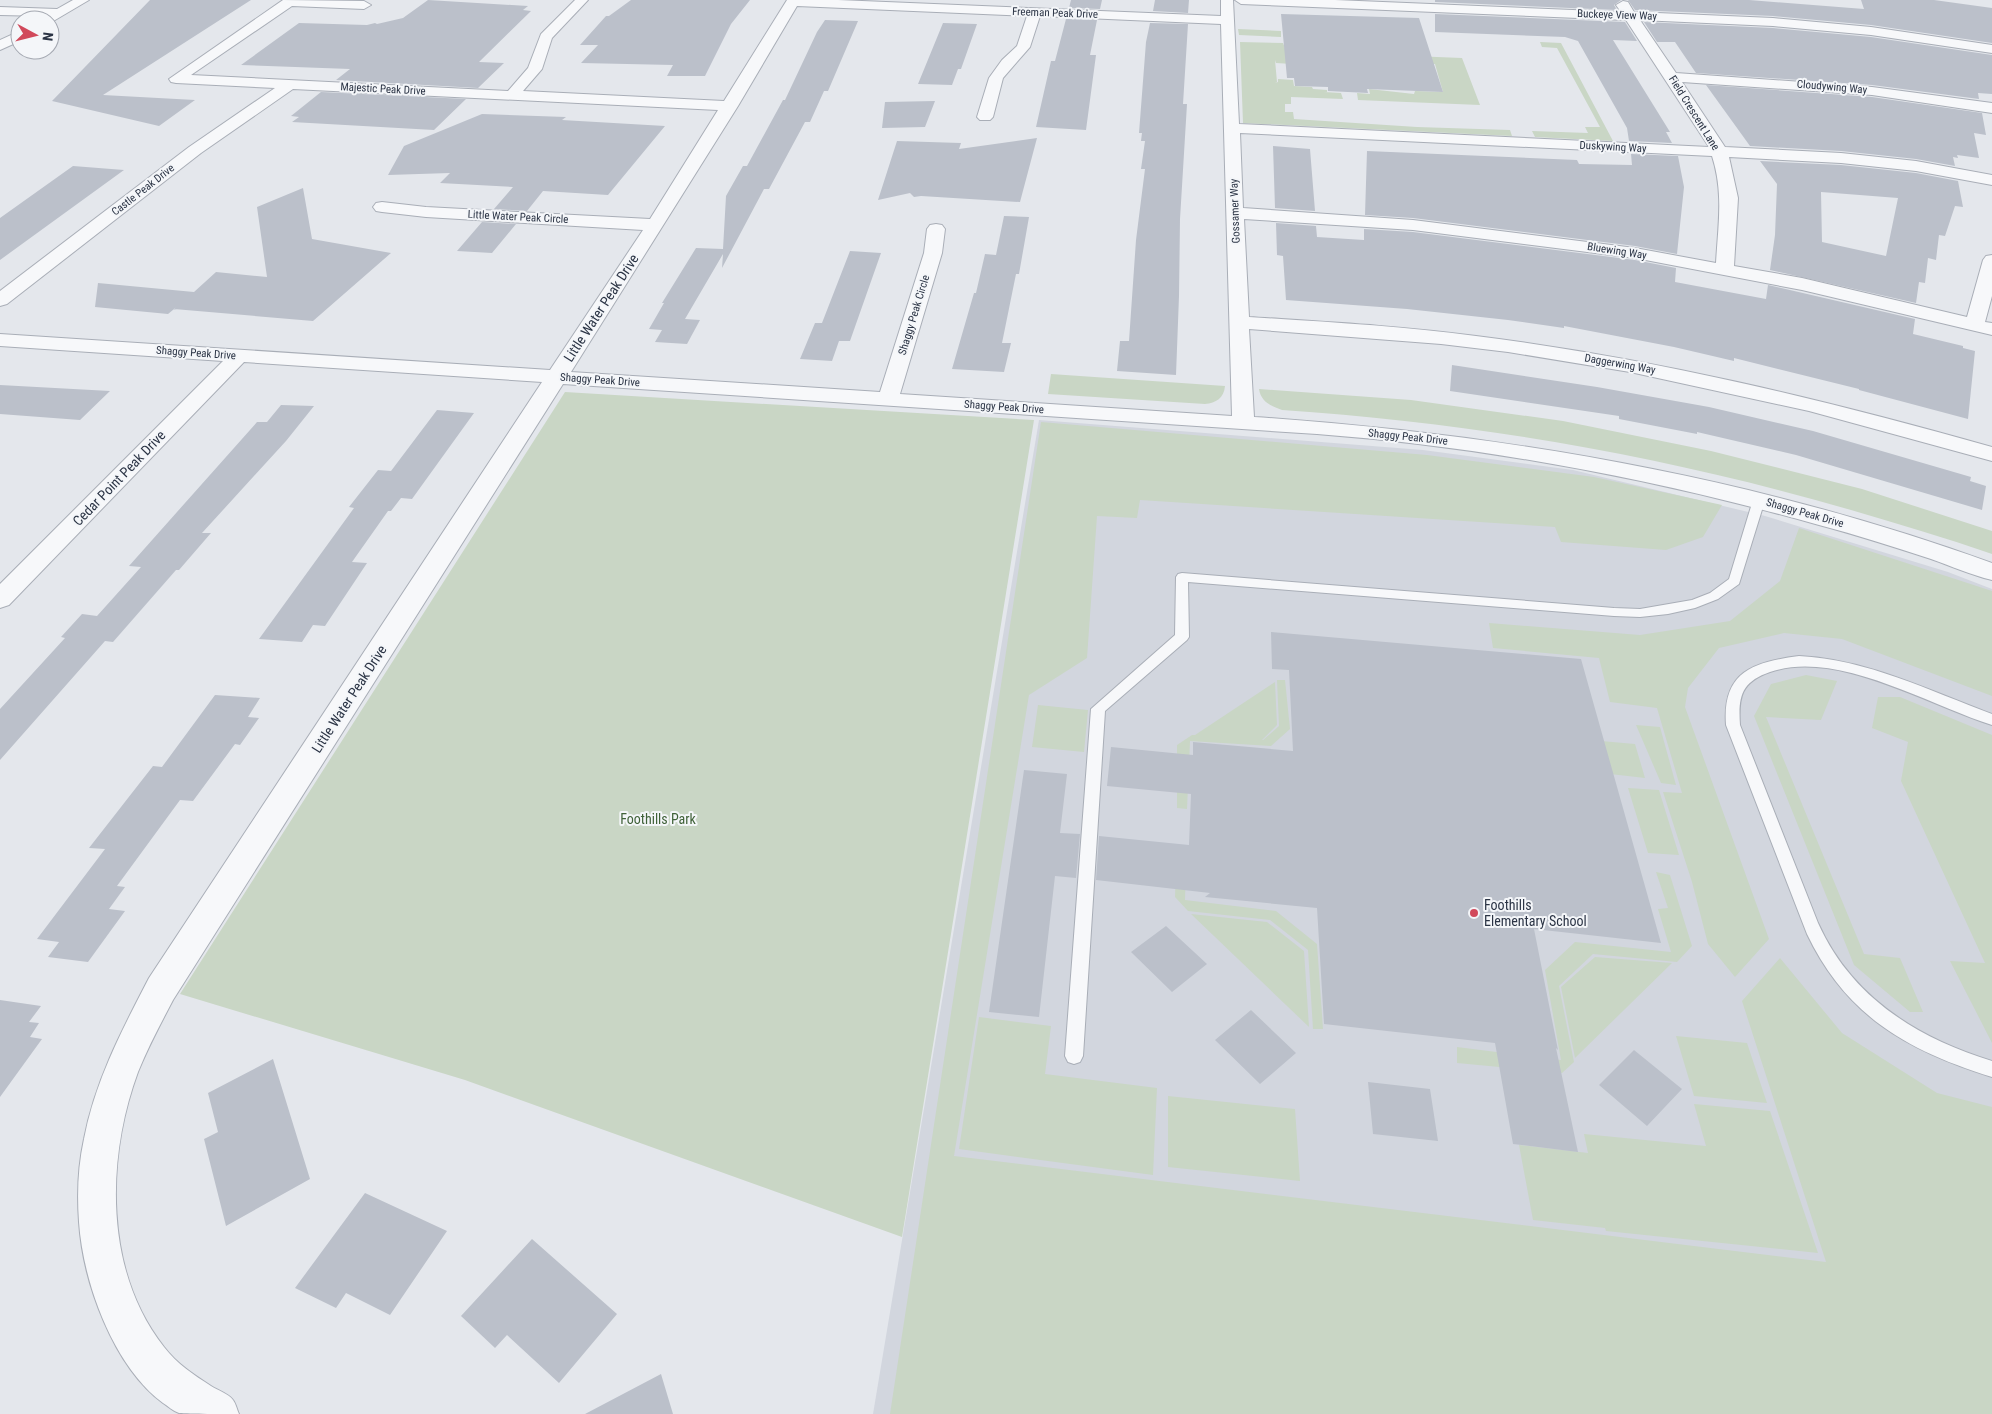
<svg xmlns="http://www.w3.org/2000/svg" width="1992" height="1414" font-family="'Roboto Condensed',sans-serif">
  <style>
    .built { fill: #d2d6de }
    .green { fill: #c9d6c5 }
    .building { fill: #bbc0ca; fill-rule: evenodd }
    .lines { fill: none; stroke-linecap: round; stroke-linejoin: round }
    .lane-casing { stroke: #a9aeb7; stroke-width: 2 }
    .street-casing { stroke: #a9aeb7; stroke-width: 2 }
    .lane { fill: #f7f8fa; fill-rule: evenodd }
    .street { fill: #f7f8fa; fill-rule: evenodd }
    .poi-dot { fill: #d1495b; stroke: #f4f6f9; stroke-width: 2 }
    .labels { text-anchor: middle; dominant-baseline: central; stroke-width: 4; stroke-linejoin: round; paint-order: stroke }
    .far-street-label { font-size: 11px; fill: #2b3445; stroke: #f4f6f9 }
    .street-label { font-size: 14px; fill: #2b3445; stroke: #f4f6f9 }
    .park-label { font-size: 14px; fill: #3f6138; stroke: #f4f6f9 }
    .poi-label { font-size: 14px; fill: #2b3445; stroke: #f4f6f9; text-anchor: start }
  </style>
  <rect width="100%" height="100%" fill="#e4e7ec"/>
  <!-- built -->
  <path class="built" d="M1039,420L1423,450L1573,470L1765,516L1948,572L1992,589V1414H873Z"/>
  <!-- green -->
  <path class="green" d="M1238,29L1281,31V37L1239,35Z
    M1240,42L1283,43L1286,51L1462,58L1480,105L1358,100L1357,93L1370,94L1369,89L1414,94L1415,91L1443,92L1435,64H1292L1276,63L1275,60L1277,82L1275,83L1278,82V79L1293,80L1294,86L1312,87L1313,89L1327,90V92H1324L1341,93L1343,99L1291,97V104H1285V112H1293L1294,119L1417,127L1510,130L1512,136L1243,123Z
    M1540,42L1561,43L1613,141L1535,137L1532,131L1588,133L1585,127H1600L1557,48L1542,47Z
    M1051,374L1225,386C1224,398 1216,403 1205,404L1048,394Z
    M1259,389L1411,400L1563,421L1711,451L1862,489L1992,531V554C1946,538 1898,524 1851,510C1665,456 1476,423 1282,410C1271,406 1261,402 1259,389Z
    M565,392L1034,420L902,1237L465,1080L180,994Z
    M1041,422L1427,455L1594,477L1722,505L1703,537L1666,550L1561,542L1555,527L1140,500L1137,518L1097,516L1087,658L1029,695L954,1156L1826,1262L1742,1001L1780,958L1842,1033L1937,1093L1992,1107V1414H890Z
    M1799,528L1992,591V696L1842,639L1784,633L1719,648L1688,688L1685,707L1769,939L1735,977L1708,944L1692,882L1663,792L1682,793L1657,708L1610,702L1599,658L1493,648L1489,623L1640,635L1730,621L1780,581Z
    M1806,675L1837,681L1821,720L1766,717L1864,954L1900,958L1923,1012H1910L1854,965L1754,716L1771,684Z
    M1277,680H1285L1290,729L1271,746L1190,741L1187,809L1177,808V745L1192,735H1195L1275,682L1277,725L1262,740H1263L1279,726Z
    M1878,697H1900L1992,735V1043L1950,961L1985,963L1901,781L1908,742L1872,728Z
    M1038,705L1088,710L1084,752L1032,747Z
    M1636,725L1660,727L1676,785L1661,783Z
    M1601,741L1635,744L1645,778L1610,774Z
    M1628,788L1659,790L1679,855L1648,853Z
    M1176,864H1186L1185,900L1276,911L1317,944L1323,1029H1313L1308,950L1270,920L1188,911L1175,897Z
    M1656,872L1670,875L1692,946L1677,962L1593,954L1559,986L1574,1062L1562,1073L1457,1063V1047L1561,1060L1545,970L1575,942L1671,952L1658,909L1668,908Z
    M1191,914L1267,922L1304,951L1309,1027Z
    M1595,957L1672,963L1575,1058L1561,987Z
    M979,1017L1051,1026L1045,1074L1157,1088L1153,1175L959,1149Z
    M1676,1036L1747,1043L1767,1103L1694,1096Z
    M1168,1096L1295,1109L1300,1181L1168,1167Z
    M1694,1104L1770,1111L1818,1253L1606,1231L1605,1228L1533,1220L1519,1145L1588,1153L1584,1134L1706,1146Z"/>
  <!-- building -->
  <path class="building" d="M150,0H251L103,95L195,100L159,126L52,101Z
    M428,0L528,6L523,10L531,11L479,62L504,63L478,88L336,80L350,69L241,65L299,23L367,25L375,23L377,24L403,18Z
    M631,0H750L731,24L705,76H667L673,65L581,63L598,45H580L606,16H609Z
    M1071,0H1102L1100,9L1069,8Z
    M1155,0H1189L1188,13L1153,11Z
    M1435,0H1621L1614,5L1617,10L1435,2Z
    M1628,0H1749L1864,9L1861,0H1934L1992,8V43L1871,25L1773,16L1635,10Z
    M1281,14L1419,18L1443,92L1367,89L1368,93L1328,91V87L1295,86L1294,78H1287Z
    M1435,14L1625,22L1637,41L1613,40L1670,132H1666L1672,143L1629,141L1627,128L1578,41L1565,37L1435,32Z
    M1066,19L1097,20L1090,55H1096L1086,130L1036,127L1051,61H1055Z
    M825,20L858,21L828,91H824L810,122H805L769,189H764L722,268L723,254L685,319L700,320L687,344L655,342L662,330L649,329L664,303H662L696,248L723,249L726,196L743,166H747L783,100H785L817,32Z
    M1644,22L1773,28L1871,37L1992,55V94L1978,93L1979,99L1872,85L1696,73L1675,42H1657Z
    M943,23L977,24L961,69H958L952,85L918,84Z
    M1150,23L1188,24L1183,104H1187L1180,219L1179,296L1176,375L1117,371L1120,341H1129L1136,240L1145,169H1141L1145,141H1141L1142,133H1139L1146,42Z
    M1706,85L1872,97L1982,113L1986,135L1974,133L1979,158L1957,155L1958,158L1953,157L1955,166L1916,159L1841,151L1750,146Z
    M321,92L466,99L434,130L292,122L299,117L291,116Z
    M935,101L925,127L882,128L885,102Z
    M482,114L566,117L562,120L665,126L608,195L543,191L527,211L494,209L513,187L440,183L450,173L388,175L404,146Z
    M1037,138L1020,202L921,196L914,197L910,193L878,200L897,141L961,143L959,149Z
    M1273,146L1310,149L1315,211L1275,208Z
    M1367,151L1577,160L1579,164L1632,165L1631,154L1678,156L1684,187L1677,254L1635,246L1413,218L1365,215Z
    M1760,161L1841,165L1916,173L1958,181L1963,207L1955,206L1945,236L1939,235L1936,260L1928,258L1925,283L1919,282L1916,303L1770,270L1775,235L1777,184ZM1821,192L1898,198L1886,256L1822,242Z
    M73,166L124,170L0,260V218Z
    M303,188L312,239L391,253L313,321L174,309L179,305L168,314L95,307L98,283L194,292L216,272L267,277L257,207Z
    M1004,216L1029,217L1019,274H1016L1002,343H1011L1004,372L952,369L974,293H976L985,254L996,255Z
    M482,222L516,224L492,253L457,251Z
    M1276,223L1316,226L1317,237L1364,240V229L1413,232L1635,260L1676,268L1675,282L1766,299L1768,285L1915,319L1913,334L1963,346V348L1975,351L1968,419L1859,390V389L1734,358V361L1674,347L1564,326V328L1508,320L1407,309L1286,300L1283,256L1277,255Z
    M850,251L881,253L850,341H839L832,361L800,359L815,323H822Z
    M1452,365L1597,387L1709,407L1813,431L1971,477L1970,481L1986,486L1982,510L1796,455L1697,432V434L1619,419V416L1450,391Z
    M0,385L110,391L80,420L0,414Z
    M281,405L314,406L286,441L202,533H211L179,570H176L113,642L105,641L0,760V709L65,638L61,637L82,614L97,616L141,567L129,566L257,422H267Z
    M437,410L474,413L412,499L401,498L391,511H388L352,562L367,563L325,626L313,625L302,642L259,639L354,508L349,507L378,470L391,471Z
    M1271,632L1581,659L1661,943L1534,929L1558,1050L1556,1048L1578,1152L1513,1144L1495,1043L1324,1024L1317,908L1205,897L1210,893L1096,880L1099,836L1189,845L1191,794L1107,786L1111,747L1193,755V742L1293,751L1289,670L1272,669Z
    M215,695L260,698L248,717L259,718L240,745L235,744L193,801L180,800L117,886L125,887L109,909L125,911L88,962L48,957L59,942L37,939L105,849L89,848L153,766L162,767Z
    M1024,770L1067,774L1060,833L1080,834L1076,878L1055,876L1039,1017L989,1012Z
    M1166,926L1207,964L1172,992L1131,952Z
    M0,1000L41,1006L29,1022L39,1023L30,1037L42,1039L0,1097Z
    M1251,1010L1296,1053L1260,1084L1215,1040Z
    M1634,1050L1682,1089L1647,1126L1599,1085Z
    M273,1059L310,1179L226,1226L204,1139L218,1132L208,1093Z
    M1368,1082L1430,1089L1438,1141L1373,1134Z
    M365,1193L447,1231L390,1315L346,1293L336,1308L295,1288Z
    M532,1239L617,1314L559,1383L507,1335L495,1348L461,1316Z
    M661,1374L673,1414H585Z"/>
  <g class="lines">
    <!-- lane casing -->
    <g class="lane-casing">
      <path id="lane" d="M1759,496L1765,500L1739,584L1718,599L1695,608L1668,614L1640,617L1614,616L1188,582L1189,637L1187,640L1105,711L1083,1056L1080,1062L1074,1064L1068,1062L1065,1056L1091,709L1175,635L1176,577L1178,574L1182,573L1614,608L1640,609L1692,600L1710,593L1729,579L1753,500Z
        M1799,656C1866,659 1930,691 1992,714V725C1928,705 1837,649 1770,672C1741,682 1738,697 1740,725L1818,923C1851,997 1917,1038 1992,1061V1077C1908,1051 1846,1016 1807,934L1726,725C1722,672 1753,662 1799,656Z"/>
    </g>
    <!-- street casing -->
    <g class="street-casing">
      <path id="street" d="M73,0H89L50,23V20H40L44,16L0,15V7L57,9Z
        M283,0L364,1L371,5L364,9L292,6L191,75L508,91L528,68L541,34L575,0H588L552,38L542,69L523,91L724,101L787,0H838L1221,16V0H1233L1239,124L1709,147L1626,20L1241,4L1235,0H1335L1621,12L1616,5L1623,1L1628,2L1634,12L1773,18L1871,27L1992,45V53L1871,35L1773,26L1640,20L1676,73L1872,87L1992,103V113L1872,95L1682,82L1725,147L1841,153L1916,161L1992,175V185L1916,171L1841,163L1729,157L1738,198L1734,266L1802,278L1967,317L1983,260L1986,256L1992,255V296L1985,322L1992,323V335L1802,290L1635,258L1413,230L1244,219L1249,317C1325,322 1401,326 1476,336C1651,358 1823,399 1992,447V461L1809,411L1630,372L1508,352L1441,344L1249,329L1254,417C1504,434 1755,477 1992,563V580C1971,575 1951,566 1931,559C1894,547 1857,535 1819,525C1655,479 1487,447 1317,434L563,384L173,1000C161,1023 148,1047 138,1072C106,1159 104,1271 164,1347C177,1364 194,1375 211,1386C217,1390 229,1394 233,1400C236,1404 237,1410 239,1414C226,1414 188,1414 179,1413C173,1411 168,1406 163,1403C113,1366 83,1282 79,1222C77,1194 78,1166 84,1139C95,1081 122,1030 149,978L542,382L244,362L9,605L0,608V584L223,361L0,346V334L550,370L643,230L426,217L382,212L376,211L373,207L376,203L382,202L426,207L650,219L718,110L293,89L201,153L7,304L0,306V291L189,147L275,88L176,83L171,82L169,79ZM797,6L1027,16L1017,46L1002,60L989,78L977,117L980,120H990L993,117L1003,78L1030,47L1040,16L1221,24L1232,416L900,394L942,253L945,229L942,225L936,224L930,225L927,229L924,253L880,392L571,372L738,106ZM1240,133L1712,156C1724,193 1718,226 1716,263L1635,248L1413,220L1243,208Z
        M20,31V41L0,50V40Z"/>
    </g>
    <!-- lane -->
    <use href="#lane" class="lane"/>
    <!-- street -->
    <use href="#street" class="street"/>
  </g>
  <!-- markers -->
  <circle class="poi-dot" cx="1474" cy="913" r="5"/>
  <g class="labels">
    <!-- far-street labels -->
    <g class="far-street-label">
      <text transform="translate(1055 13) rotate(2)">Freeman Peak Drive</text>
      <text transform="translate(1617 15) rotate(2)">Buckeye View Way</text>
      <text transform="translate(1832 87) rotate(5)">Cloudywing Way</text>
      <text transform="translate(383 89) rotate(3)">Majestic Peak Drive</text>
      <text transform="translate(1694 113) rotate(58)">Field Crescent Lane</text>
      <text transform="translate(1613 147) rotate(3)">Duskywing Way</text>
      <text transform="translate(143 190) rotate(-38)">Castle Peak Drive</text>
      <text transform="translate(1235 211) rotate(-92)">Gossamer Way</text>
      <text transform="translate(518 217) rotate(3)">Little Water Peak Circle</text>
      <text transform="translate(1617 251) rotate(9)">Bluewing Way</text>
      <text transform="translate(914 315) rotate(-73)">Shaggy Peak Circle</text>
      <text transform="translate(196 353) rotate(4)">Shaggy Peak Drive</text>
      <text transform="translate(1620 364) rotate(10)">Daggerwing Way</text>
      <text transform="translate(600 380) rotate(4)">Shaggy Peak Drive</text>
      <text transform="translate(1004 407) rotate(4)">Shaggy Peak Drive</text>
      <text transform="translate(1408 437) rotate(6)">Shaggy Peak Drive</text>
      <text transform="translate(1805 513) rotate(16)">Shaggy Peak Drive</text>
    </g>
    <!-- street labels -->
    <g class="street-label">
      <text transform="translate(601 308) rotate(-57)">Little Water Peak Drive</text>
      <text transform="translate(119 478) rotate(-46)">Cedar Point Peak Drive</text>
      <text transform="translate(349 699) rotate(-57)">Little Water Peak Drive</text>
    </g>
    <!-- park labels -->
    <g class="park-label">
      <text x="658" y="819">Foothills Park</text>
    </g>
    <!-- poi labels -->
    <g class="poi-label">
      <text x="1484" y="905">Foothills<tspan x="1484" dy="16">Elementary School</tspan></text>
    </g>
  </g>
  <!-- north arrow -->
  <g transform="translate(35 35) rotate(97)"><circle r="24" fill="#f4f6f9" stroke="#a4a8b1"/>
  <path d="M0-4L9 19L0 12L-9 19Z" fill="#d1495b"/>
  <text y="-8" font-size="14" font-weight="bold" text-anchor="middle" fill="#2b3445">N</text>
  </g>
</svg>
